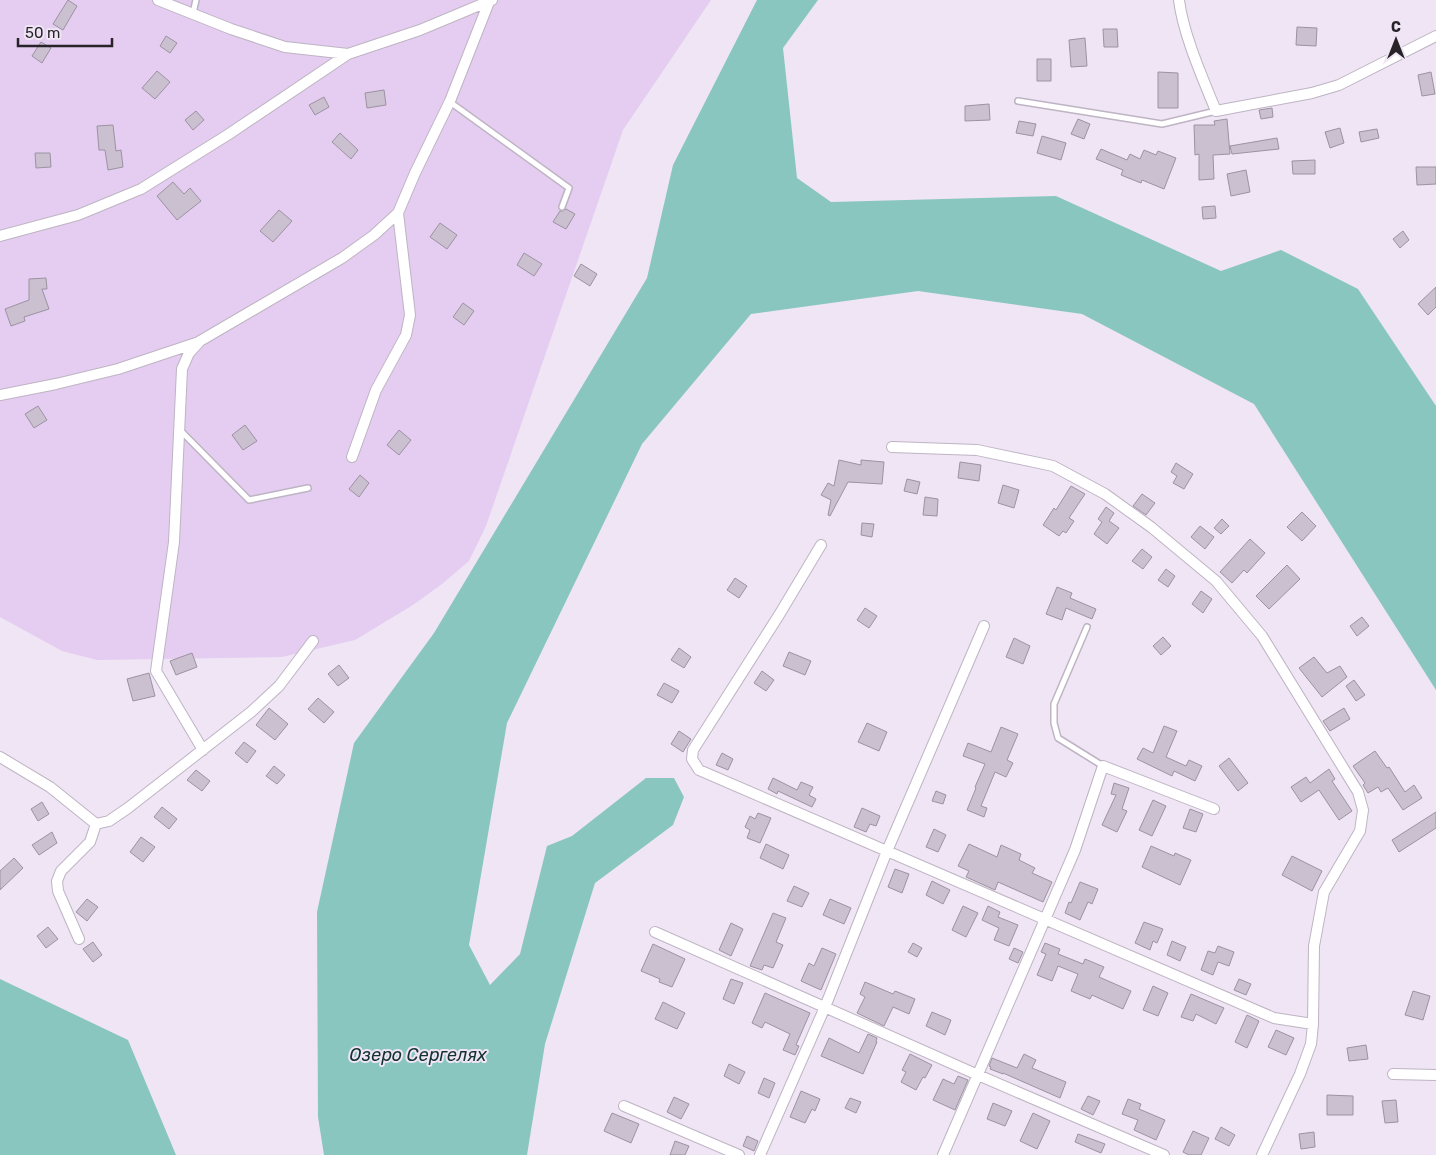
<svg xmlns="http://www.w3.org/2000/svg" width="1436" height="1155" font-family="Rubik,sans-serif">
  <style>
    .green { fill: #e4cdf0 }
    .water { fill: #89c6c0 }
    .building { fill: #cac0d0; stroke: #9c92a2 }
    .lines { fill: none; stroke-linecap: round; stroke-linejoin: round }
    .lane-casing { stroke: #beb4c3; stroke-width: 8 }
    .street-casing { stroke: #beb4c3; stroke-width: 12 }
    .lane { stroke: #fff; stroke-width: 5 }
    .street { stroke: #fff; stroke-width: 10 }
    .labels { text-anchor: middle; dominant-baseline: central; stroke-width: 4; stroke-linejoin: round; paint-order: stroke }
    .water-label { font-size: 18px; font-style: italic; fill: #133230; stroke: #efe5f5 }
  </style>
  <rect width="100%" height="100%" fill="#efe5f5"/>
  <!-- green -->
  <path class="green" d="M0,0H711L623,130L486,526L469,561L442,584L413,605L355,640L282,657L97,660L62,651L0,617Z"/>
  <!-- water -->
  <path class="water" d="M757,0H818L783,48L797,178L831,202L1056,196L1221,271L1281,250L1358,289L1436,406V690L1254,404L1082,314L918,291L751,314L642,444L507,723L469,945L490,985L520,954L547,846L572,836L646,778H674L684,797L673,825L595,883L545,1044L527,1155H324L318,1117L317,912L354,743L434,633L647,278L673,165Z
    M0,979L128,1040L176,1155H0Z"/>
  <!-- building -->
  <path class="building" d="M68,0L77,6L63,30L53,24Z
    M1297,27L1317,28L1316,46L1296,45Z
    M1103,29H1117L1118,47H1104Z
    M166,36L177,43L170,53L160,46Z
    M1085,38L1087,66L1071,67L1069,40Z
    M41,42L51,48L42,63L32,56Z
    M1037,59H1051V81H1037Z
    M157,71L170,82L155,99L142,88Z
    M1158,72L1178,73V108H1158Z
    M1431,72L1435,94L1422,96L1418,75Z
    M384,90L386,105L367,108L365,93Z
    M324,97L329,107L315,115L309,105Z
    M989,104L990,120L965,121V106Z
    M1272,108L1273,117L1261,119L1259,110Z
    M196,111L204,120L193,130L185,120Z
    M1078,119L1090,124L1084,139L1071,134Z
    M1227,119L1230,154L1213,155L1214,179L1199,180V154L1195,155L1194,125H1215L1214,121Z
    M1019,121L1036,124L1033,136L1016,133Z
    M113,125L116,151L121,150L123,167L108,170L105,150H99L97,126Z
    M1340,128L1344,143L1330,148L1325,132Z
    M1377,129L1379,138L1361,142L1359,132Z
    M340,133L358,150L351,159L332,142Z
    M1042,136L1066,143L1061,160L1037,153Z
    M1277,138L1279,149L1232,154L1230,146Z
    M1101,149L1127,160L1130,154L1140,159L1144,150L1156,155L1158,151L1176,158L1164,189L1142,180L1141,183L1121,175L1123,170L1096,159Z
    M35,153H50L51,167L36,168Z
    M1315,160V174H1293L1292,161Z
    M1416,167H1436V184L1417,185Z
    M1246,170L1250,192L1231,196L1227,174Z
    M173,182L184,194L190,188L201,201L177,220L157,196Z
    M1215,206L1216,218L1203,219L1202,207Z
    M566,209L575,214L566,229L553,222L560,211H563Z
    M279,210L292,221L273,242L260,231Z
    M440,223L457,235L447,249L430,237Z
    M1403,231L1409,240L1400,248L1393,239Z
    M524,253L542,264L534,276L517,265Z
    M581,264L597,274L590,286L574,276Z
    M46,278L47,289H42L49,309L24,317L25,321L11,326L5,309L29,300V279Z
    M1436,287V307L1428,315L1418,304Z
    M463,303L474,311L464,325L453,317Z
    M38,406L47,420L34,428L25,414Z
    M245,425L257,441L243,450L232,435Z
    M399,430L411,440L399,455L387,445Z
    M839,460L861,465V460L884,462L882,484L848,482L830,516L828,515L831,500L821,495L828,483L834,486Z
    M960,462L981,465L979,481L958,478Z
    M1176,463L1193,474L1184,489L1173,483L1177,476L1171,472Z
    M360,475L369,483L359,497L349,489Z
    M907,479L920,482L917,494L904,491Z
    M1003,485L1019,490L1014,508L998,503Z
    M1071,486L1085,494L1069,518L1074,521L1066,533L1063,531L1059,536L1043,525L1054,508L1056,510Z
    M1142,494L1155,503L1146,515L1133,506Z
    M925,497L938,499L937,516L923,515Z
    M1106,507L1114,513L1109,521L1119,528L1107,544L1094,534L1102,522L1098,519Z
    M1302,512L1316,526L1302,541L1287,527Z
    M1222,519L1229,526L1221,534L1214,528Z
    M862,523L874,524L872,537L861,535Z
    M1200,526L1214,537L1205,549L1191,537Z
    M1250,539L1265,553L1247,573L1244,570L1232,583L1220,572Z
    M1142,549L1152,557L1143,569L1132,561Z
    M1287,565L1300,579L1269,609L1256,596Z
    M1166,569L1175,576L1168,587L1158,580Z
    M735,578L747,586L739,598L727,590Z
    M1057,587L1072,593L1070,598L1096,609L1092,619L1066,608L1062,620L1046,614Z
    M1201,591L1212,599L1203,613L1192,604Z
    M865,608L877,616L869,628L857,620Z
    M1362,617L1369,626L1357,636L1350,626Z
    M1163,637L1171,646L1161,655L1153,646Z
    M1014,638L1030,646L1023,664L1006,657Z
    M679,648L691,657L684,668L671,660Z
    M789,652L811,661L805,675L783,666Z
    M192,653L197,667L176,675L170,661Z
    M1314,657L1327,673L1340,666L1347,677L1322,697L1299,668Z
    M339,665L349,678L338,686L328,674Z
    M762,671L774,680L766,691L754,683Z
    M149,673L155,696L133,701L127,679Z
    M1354,680L1365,695L1356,701L1346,686Z
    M664,683L679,691L672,703L657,695Z
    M318,698L334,712L324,723L308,709Z
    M269,708L288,724L275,740L256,725Z
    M1344,708L1350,719L1330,731L1323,721Z
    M867,723L887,732L879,751L858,742Z
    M1164,726L1177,731L1166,757L1186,766L1189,760L1202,766L1195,781L1174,771L1172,776L1137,759L1143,748L1153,753Z
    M1001,727L1018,734L1007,760L1013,763L1006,777L995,772L981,806L987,808L984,817L967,810L976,788L975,787L985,764L963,756L968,743L991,752Z
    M679,731L691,739L683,752L671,744Z
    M244,742L256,751L247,763L235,753Z
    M1375,751L1387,768L1389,767L1405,792L1414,785L1422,798L1403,810L1388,788L1381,792L1378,787L1368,793L1363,785L1365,783L1353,766Z
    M722,753L733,759L728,770L716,765Z
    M1229,758L1248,783L1238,791L1219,766Z
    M274,766L285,775L277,784L266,776Z
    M1329,769L1335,779L1332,781L1352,811L1339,820L1319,790L1301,802L1291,787L1306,777L1310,783Z
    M196,770L210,781L202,791L187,780Z
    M773,778L797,790L801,782L813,787L809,795L816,799L812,807L778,791L777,794L768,789Z
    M1114,783L1129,788L1122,809L1127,811L1117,832L1102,825L1116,795L1111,794Z
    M936,791L946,795L943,804L932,801Z
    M1153,800L1166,806L1152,836L1139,830Z
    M42,802L49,814L38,821L31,809Z
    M162,807L177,819L169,829L154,817Z
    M862,808L880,816L876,826L870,824L866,832L854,827Z
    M1190,809L1203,814L1196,832L1183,828Z
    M1436,812V828L1399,852L1392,840Z
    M758,813L771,818L760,843L747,838L750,830L745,827L750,816L755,819Z
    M934,829L946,835L938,852L926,847Z
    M52,832L57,843L39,855L32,845Z
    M141,837L155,847L143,862L130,852Z
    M766,844L789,855L783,869L760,858Z
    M969,844L997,857L1001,845L1021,854L1019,860L1035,868L1032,873L1052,882L1043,902L998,882L995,890L966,877L969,871L958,866Z
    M1151,846L1174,856L1175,853L1191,860L1180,885L1142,867Z
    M1292,856L1322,871L1312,891L1282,875Z
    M14,858L23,868L0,890V871Z
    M895,869L909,874L902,893L888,887Z
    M932,881L950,890L943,904L926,895Z
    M1080,882L1098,889L1092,904L1088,902L1080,920L1065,913L1069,902L1071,903Z
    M794,886L809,893L802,907L787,901Z
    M87,899L98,907L87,921L76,912Z
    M830,899L851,908L844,924L823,915Z
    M963,906L978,913L966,937L952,930Z
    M988,906L1000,912L998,917L1018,925L1009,946L994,940L999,928L982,920Z
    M773,913L786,918L776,942L783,945L773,968L764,965L762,970L750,966Z
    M1144,922L1163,929L1157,943L1153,941L1150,950L1135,943Z
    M731,923L743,929L731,956L719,950Z
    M48,927L58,939L46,948L37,936Z
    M1172,941L1186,947L1180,961L1167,955Z
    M93,942L102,955L93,962L83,949Z
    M913,943L922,948L917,957L908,952Z
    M1045,943L1060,949L1058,954L1083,964L1085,959L1104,967L1099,977L1131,991L1123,1009L1092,995L1090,999L1071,991L1078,974L1058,966L1052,981L1037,975L1046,954L1041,952Z
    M653,944L685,959L672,987L659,982L660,979L641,971Z
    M1218,946L1234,952L1229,966L1218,962L1213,975L1201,970L1208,951L1215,953Z
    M822,948L836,954L821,990L801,981L809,963L814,966Z
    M1014,948L1023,952L1018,963L1009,959Z
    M731,979L743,983L734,1004L723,999Z
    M1239,979L1251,984L1246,995L1234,990Z
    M865,982L893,994L895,991L915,999L909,1014L893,1007L884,1026L857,1013L865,997L860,994Z
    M1153,986L1168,993L1158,1016L1143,1010Z
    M1413,991L1430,996L1423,1020L1405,1015Z
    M765,993L810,1013L796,1045L799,1046L795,1055L783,1050L790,1034L765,1022L762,1028L752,1023Z
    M1191,994L1224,1008L1216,1024L1196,1014L1193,1021L1181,1017Z
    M663,1002L685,1013L677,1029L655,1019Z
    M932,1012L951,1020L945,1035L926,1026Z
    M1247,1015L1259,1021L1247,1048L1235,1042Z
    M1276,1030L1294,1038L1286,1055L1268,1047Z
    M868,1034L877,1038L876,1042H877L863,1074L821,1056L829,1038L859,1053Z
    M1366,1045L1368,1059L1349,1061L1347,1048Z
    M910,1054L932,1065L925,1078L923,1077L916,1090L901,1082L906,1072L902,1070Z
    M1024,1054L1036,1060L1032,1068L1066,1082L1060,1098L1003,1073V1074L990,1069L991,1067L989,1066L992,1058L1017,1068Z
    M729,1064L745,1072L739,1084L724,1076Z
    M958,1076L968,1080L955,1110L933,1100L943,1079L954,1084Z
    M764,1078L775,1083L769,1098L758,1093Z
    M801,1091L820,1099L815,1111L812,1109L805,1123L790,1117Z
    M1327,1095L1353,1096V1115H1327Z
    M1088,1096L1100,1101L1093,1115L1081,1109Z
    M674,1097L689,1104L681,1119L667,1112Z
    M850,1098L861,1102L856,1113L845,1108Z
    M1128,1099L1141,1104L1139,1109L1165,1120L1156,1140L1134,1130L1138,1120L1122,1114Z
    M1396,1100L1398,1122L1385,1123L1382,1101Z
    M993,1103L1012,1111L1005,1126L987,1119Z
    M612,1113L639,1124L631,1143L604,1131Z
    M1033,1113L1050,1121L1037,1149L1020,1141Z
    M1221,1127L1235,1135L1229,1146L1215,1139Z
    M1193,1131L1209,1138L1201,1155H1189L1183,1152Z
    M1314,1132L1315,1147L1301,1149L1299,1134Z
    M1078,1134L1105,1144L1101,1153L1075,1142Z
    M747,1136L758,1141L754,1151L743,1146Z
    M675,1141L689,1146L685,1155H670Z"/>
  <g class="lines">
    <!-- lane casing -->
    <g class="lane-casing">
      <path id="lane" d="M193,13L196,0
        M1018,101L1162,124L1216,111
        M450,102L569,188L562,207
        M181,431L249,500L308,488
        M1087,627L1054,704V723L1058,738L1103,766"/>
    </g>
    <!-- street casing -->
    <g class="street-casing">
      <path id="street" d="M158,0L231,29L285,47L348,54
        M1179,0C1183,34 1203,79 1216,111L1312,93L1339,85L1436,36
        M398,213L415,173L450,101L489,2
        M0,236L78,215L141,189L229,134L348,54L420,30L492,0
        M0,395L56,384L118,369L199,342
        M892,447L977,450L1053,466L1105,494L1151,527L1216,581L1262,636L1358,792L1363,810L1360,831L1324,892L1314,946L1313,1024L1311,1044L1300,1074L1262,1155
        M821,545L779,615L693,750L692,759L699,770L1274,1018L1313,1024
        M203,750L156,671L174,542L182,369L189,353L200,341L342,258L374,235L398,213L410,315L406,335L376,390L352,457
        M0,757L50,787L96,824L109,821L128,808L251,712L279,686L313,641
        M655,932L978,1075L1164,1155
        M79,939L58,891L57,881L61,871L90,842L96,824
        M1393,1074L1436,1075
        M624,1106L739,1155
        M760,1155L825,1007L887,851L984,626
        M943,1155L1075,850L1103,766L1214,809"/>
    </g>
    <!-- lane -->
    <use href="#lane" class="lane"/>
    <!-- street -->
    <use href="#street" class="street"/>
  </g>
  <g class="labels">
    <!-- water labels -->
    <g class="water-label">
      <text x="418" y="1055">Озеро Сергелях</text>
    </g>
  </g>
  <!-- north arrow -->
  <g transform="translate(1396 40)" stroke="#efe5f5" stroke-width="4" paint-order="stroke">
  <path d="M0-4L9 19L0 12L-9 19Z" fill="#272329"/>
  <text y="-8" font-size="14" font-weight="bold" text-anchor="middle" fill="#272329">С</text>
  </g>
  <!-- scale -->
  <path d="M18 38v8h94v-8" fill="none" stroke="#272329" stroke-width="2.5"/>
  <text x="25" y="38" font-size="15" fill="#272329" stroke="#efe5f5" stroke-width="4" paint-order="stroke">50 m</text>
</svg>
